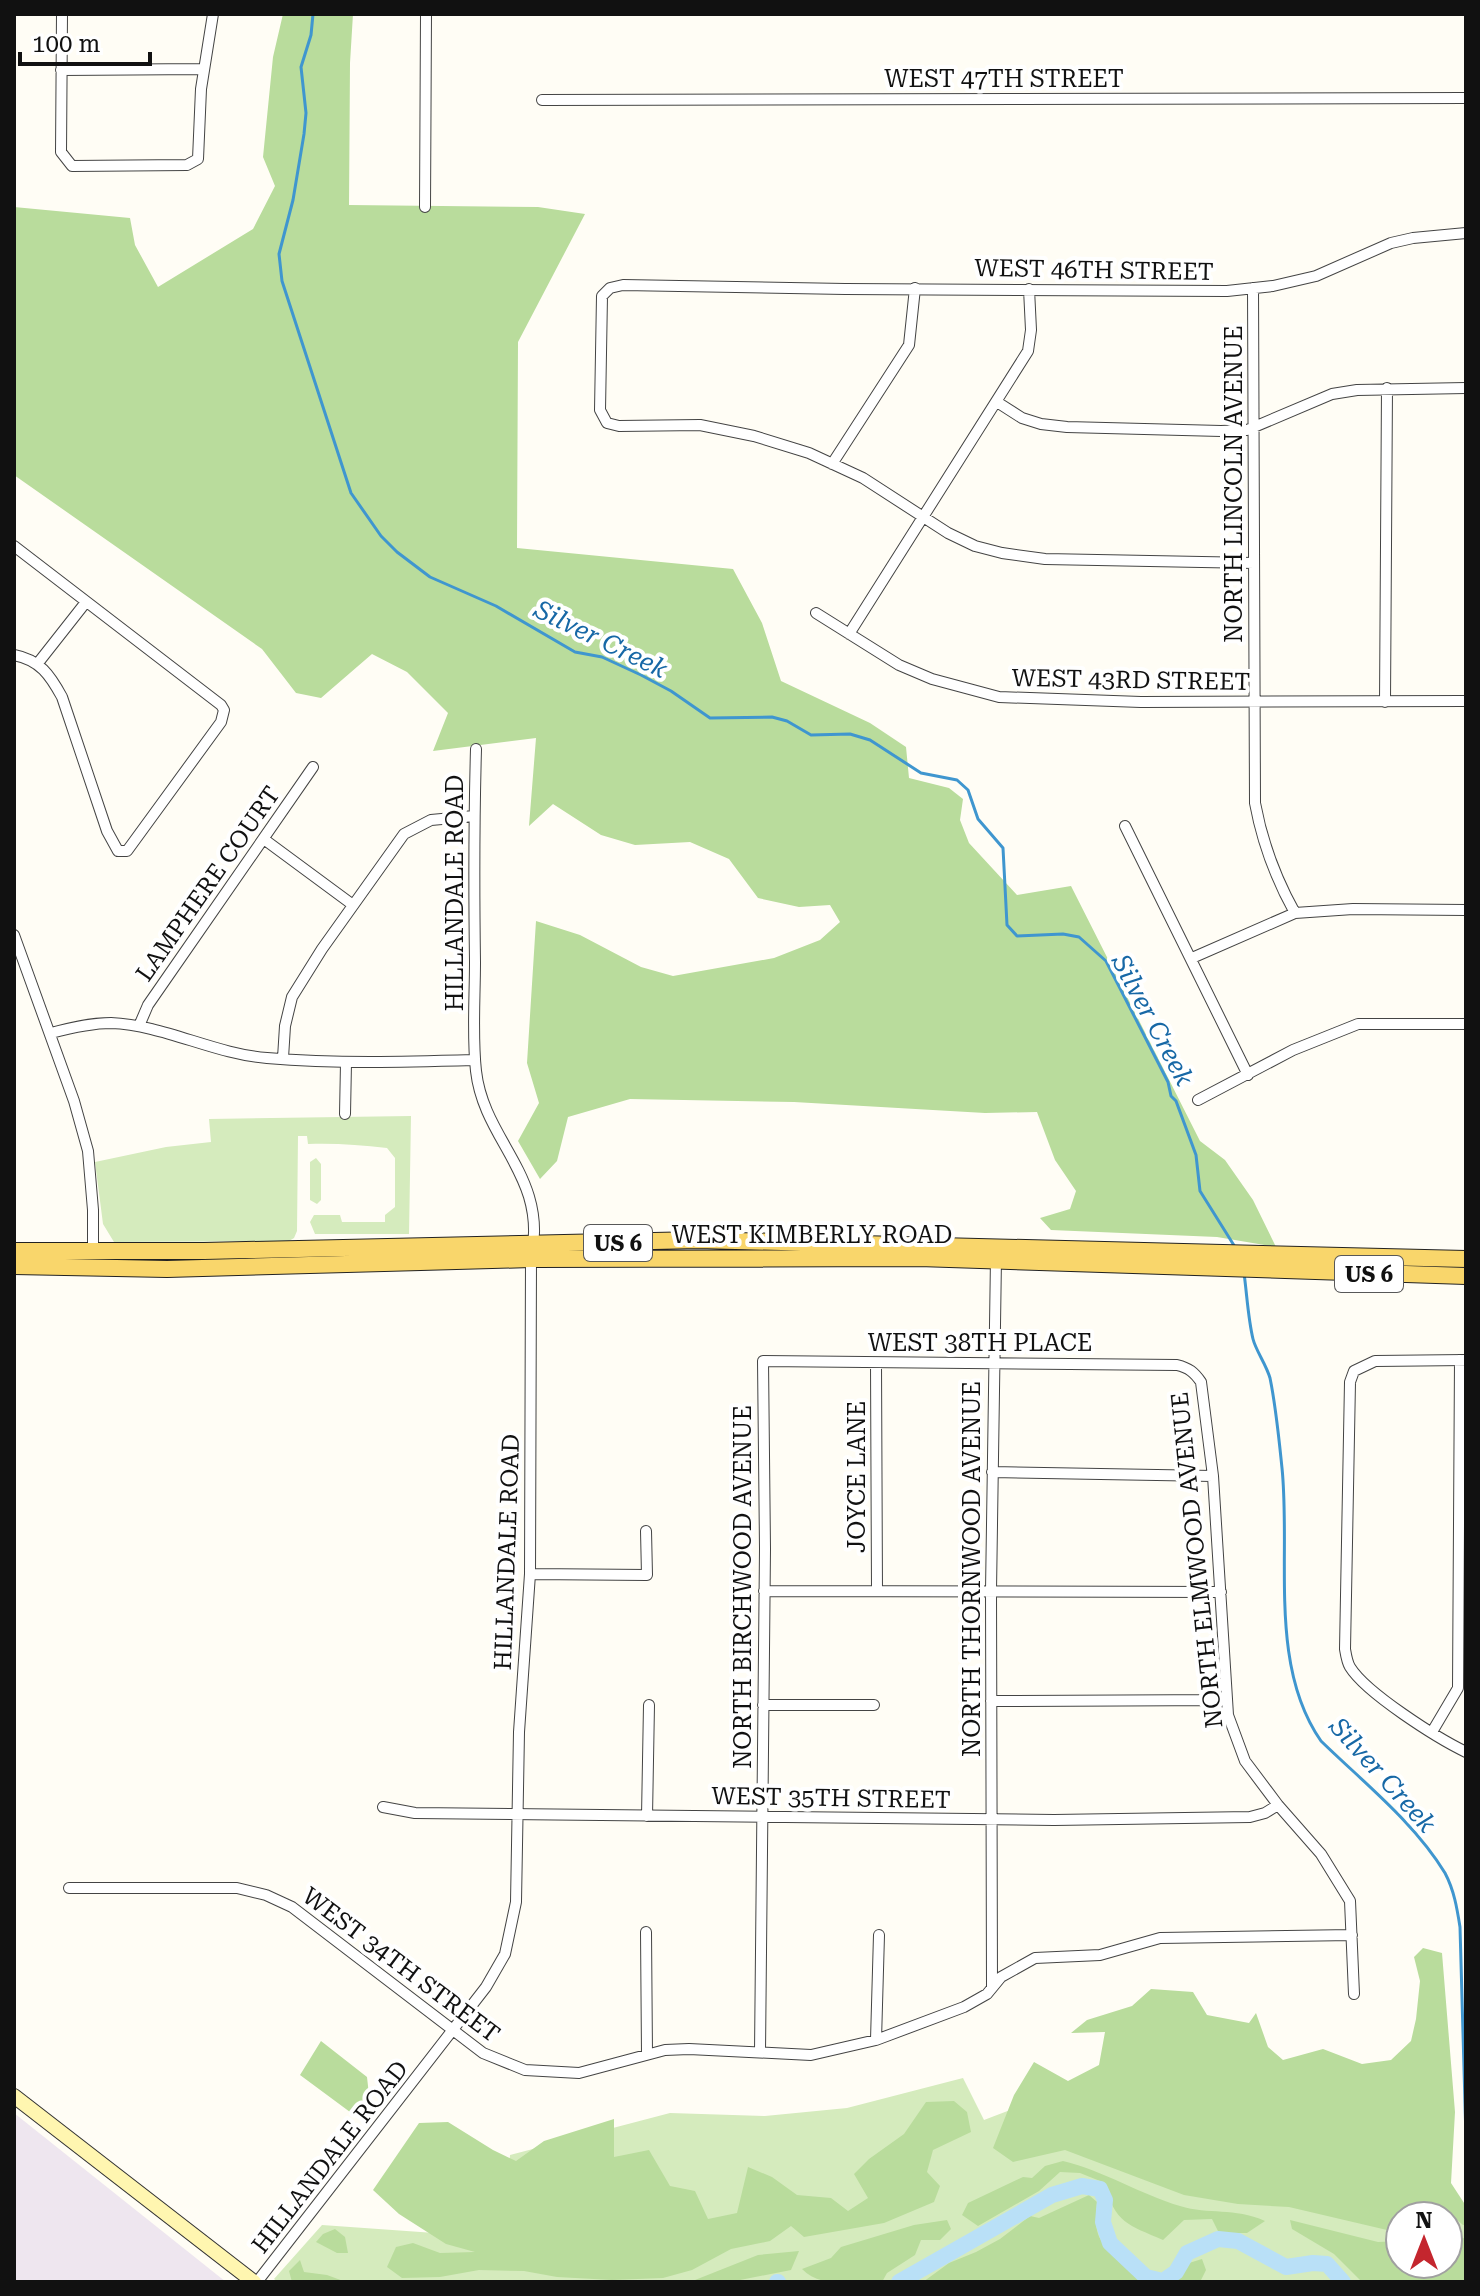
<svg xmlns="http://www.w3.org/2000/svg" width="1480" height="2296" font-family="'Roboto Serif',serif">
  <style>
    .industrial { fill: #eee6ef }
    .green { fill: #d5ebbd; fill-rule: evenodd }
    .forest { fill: #b9dc9c }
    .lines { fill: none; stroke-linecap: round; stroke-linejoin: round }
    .stream { stroke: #3f96cf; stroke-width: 3 }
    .river { stroke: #b9e0f7; stroke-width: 16 }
    .minor-casing { stroke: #444; stroke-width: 12 }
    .secondary-casing { stroke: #333; stroke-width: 16 }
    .primary-casing { stroke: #222; stroke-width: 18 }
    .minor { stroke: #fff; stroke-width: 10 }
    .secondary { stroke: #fff6b0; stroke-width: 14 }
    .primary { stroke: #f9d66b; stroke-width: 16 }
    .labels { text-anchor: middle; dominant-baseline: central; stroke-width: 8; stroke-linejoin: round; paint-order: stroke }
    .shield { fill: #fff; stroke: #585858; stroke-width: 2 }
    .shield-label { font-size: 22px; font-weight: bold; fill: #111 }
    .street-label { font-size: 24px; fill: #111; stroke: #fff }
    .water-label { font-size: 26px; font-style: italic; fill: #1768a6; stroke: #fff }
  </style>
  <rect width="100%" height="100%" fill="#fffdf5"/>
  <!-- industrial -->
  <path class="industrial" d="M14,2113L226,2282H14Z"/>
  <!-- green -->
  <path class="green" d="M411,1116L409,1234H315L310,1222L314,1215H340L342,1222H385V1215L395,1207V1158L387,1148C360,1145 335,1143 308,1144L307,1136H298L297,1231L294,1238L289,1241L114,1242L103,1224L95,1162L166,1147L211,1142L209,1119Z
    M316,1158L321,1164V1200L317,1204L310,1200V1162Z
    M963,2078L984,2120L1039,2099L1466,2215V2282H278L274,2279L322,2225L505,2238L510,2155L670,2113L765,2116L847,2108ZM1400,2216H1448V2264H1400Z"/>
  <!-- forest -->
  <path class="forest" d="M283,14H353L350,63L349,205L538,207L585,214L518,342L517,548L733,569L762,623L781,681L870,723L906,747L909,778L949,788L963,799L960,820L969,843L1017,895L1071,886L1200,1141L1225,1160L1253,1200L1276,1247L1217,1237L1051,1230L1040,1218L1070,1209L1076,1191L1055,1160L1037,1112L985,1113L794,1102L630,1099L568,1117L557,1161L540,1179L518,1141L539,1103L527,1063L536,921L580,935L641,967L673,976L774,958L820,940L840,922L830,905L799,907L758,898L729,859L690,842L635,845L601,835L553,804L529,826L536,738L433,751L448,713L407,672L372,654L321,698L296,693L262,649L14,475V207L130,218L135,245L158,287L253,229L275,186L263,157L273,57Z
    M1423,1948L1442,1953L1455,2112L1451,2183L1466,2206V2225H1463L1448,2212L1443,2216H1400V2231L1387,2230L1289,2207L1238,2204L1184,2195L1065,2150L1013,2162L993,2148L1014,2095L1034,2062L1068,2081L1099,2065L1105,2032L1071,2033L1087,2020L1132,2006L1151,1989L1193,1992L1207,2015L1249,2023L1256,2013L1268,2047L1283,2060L1323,2049L1362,2064L1391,2060L1411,2041L1416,2019L1420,1981L1414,1957Z
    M321,2041L367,2077L369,2095L350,2112L300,2075Z
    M954,2101L967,2112L971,2132L933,2150L927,2172L940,2186L934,2202L884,2223L804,2237L791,2226L770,2241L731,2249L692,2270L663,2278L612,2280L557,2277L524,2271L479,2270L440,2277L402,2278L387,2267L396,2247L413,2243L440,2253L475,2252L446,2244L399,2214L373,2190L419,2123L448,2122L493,2150L516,2161L544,2141L614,2119V2157L649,2150L670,2186L695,2191L708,2219L737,2213L748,2167L772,2177L797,2195L831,2198L848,2211L868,2198L854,2174L869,2159L904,2134L926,2102Z
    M1063,2161C1104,2171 1140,2194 1180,2206C1209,2215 1234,2207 1265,2221L1247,2233H1219L1212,2219L1184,2220L1163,2240C1129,2225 1114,2223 1105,2183L1080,2173L1060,2172L1039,2191L978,2226L962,2215L968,2203L1023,2177L1032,2178L1045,2166Z
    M1089,2195L1097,2202C1096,2214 1094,2229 1101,2240C1107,2251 1146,2279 1158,2282H923L949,2263L976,2252L1000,2239L1030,2216L1039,2218Z
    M947,2220L951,2229L940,2240H921L915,2255L887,2273L882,2282C857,2282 821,2289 802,2269L831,2258L841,2247L914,2225Z
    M1290,2220L1378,2242L1400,2241V2264H1448V2239L1466,2238V2281L1362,2282L1334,2254L1292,2229Z
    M335,2229L345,2237L348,2253H337L316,2242L323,2234Z
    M799,2251L791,2270L730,2282H690L758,2255Z
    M1202,2259L1206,2270L1200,2282H1173L1189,2263Z
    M300,2260L304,2272L327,2275L346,2282H292L289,2271Z"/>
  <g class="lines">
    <!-- stream -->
    <path class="stream" d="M313,14L311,35L301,67L306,113L304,134L293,200L279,254L282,281L351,493L381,536L397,552L430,577L496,606L575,652L602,657L641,675L671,691L710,718L772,717L787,721L811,735L850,734L870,740L921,773L957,780L968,790L978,819L1003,848L1007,925L1017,936L1063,934L1079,937L1106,961L1168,1082L1171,1096L1176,1101L1196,1155L1200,1191L1235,1247
      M1244,1273C1247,1295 1248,1318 1253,1339C1256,1351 1266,1364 1270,1378C1276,1407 1279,1439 1282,1468C1291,1556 1268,1665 1321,1741C1363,1782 1414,1822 1445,1873C1454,1890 1457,1908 1460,1927L1466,2139"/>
    <!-- river -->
    <path class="river" d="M777,2282H778
      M899,2282L1052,2195L1082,2186L1100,2189L1105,2200L1103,2222L1110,2243L1146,2277L1163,2281L1176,2272L1187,2253L1218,2239L1238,2241L1286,2267L1313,2263L1327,2264L1343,2282"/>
    <!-- minor casing -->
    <g class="minor-casing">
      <path id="minor" d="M62,14L61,152L72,166L187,165L198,159L201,89L213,14
        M61,70L204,69
        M542,100L1466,98
        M425,207L426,14
        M1253,288L1255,803C1262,841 1276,879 1295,913
        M997,402L1022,418L1041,424L1067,427L1221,431L1247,430L1332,394L1357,390L1466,388
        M832,464L909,345L915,288
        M14,546L221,705L224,710L221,722L127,851H118L107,831L62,697C50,675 40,660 14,655
        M1254,563L1045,559L1002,553L975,546L948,533L863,478L809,453L754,436L700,425L619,426L607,423L600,410L602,296L610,288L623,285L845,289L1227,291L1273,286L1316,276L1391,243L1413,238L1466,233
        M816,613L899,665L932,679L999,697L1141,702L1466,701
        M849,634L1028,351L1031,330L1029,289
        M38,663L86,602
        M1385,702L1387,388
        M1125,826L1248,1075
        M265,840L353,905
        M14,935L74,1101L88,1151L93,1210V1251
        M1192,958L1295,913L1353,909L1466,910
        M139,1026L148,1005L313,767
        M51,1033C70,1028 90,1023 111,1023C164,1025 214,1054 267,1058C336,1064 405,1062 475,1060
        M283,1058L285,1026L292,997L322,949L404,834L431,820L474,816
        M1198,1100L1293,1050L1358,1024H1466
        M345,1114L346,1063
        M1466,1360L1375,1361L1354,1371L1350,1382L1345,1649C1346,1655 1347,1662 1350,1667C1366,1693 1437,1738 1466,1752
        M876,1363L877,1591
        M992,1472L1213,1476
        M530,1574L647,1575L646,1531
        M764,1591L1221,1592
        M991,1701L1227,1700
        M763,1705H874
        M1432,1732L1458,1688L1460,1360
        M383,1807L415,1813L1054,1820L1250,1817L1265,1813L1278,1805
        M647,1816L649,1705
        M69,1888H237L266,1895L292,1907L483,2053L525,2070L579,2073L665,2050L689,2049L811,2055L876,2040L964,2007L987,1994L1001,1977L1035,1958L1100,1955L1160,1938L1352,1935
        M646,1932L647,2054
        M992,1988L991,1591L996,1258
        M876,2040L879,1935
        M760,2052L765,1549L763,1361L1177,1365C1189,1368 1194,1372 1201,1382L1213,1476L1228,1715L1245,1761L1278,1805L1321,1854L1350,1901L1354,1994
        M257,2282L486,1987L505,1954L516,1902L519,1732L530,1574L531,1259C549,1176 484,1142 476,1071C472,1035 475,998 475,962C474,891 474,820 476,749"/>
    </g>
    <!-- secondary casing -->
    <g class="secondary-casing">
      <path id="secondary" d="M14,2096L254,2282"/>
    </g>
    <!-- primary casing -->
    <g class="primary-casing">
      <path id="primary" d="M14,1251H204L698,1240L1466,1259
        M14,1266L167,1269L531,1259L919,1258L1466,1276"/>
    </g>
    <!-- minor -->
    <use href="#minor" class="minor"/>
    <!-- secondary -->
    <use href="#secondary" class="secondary"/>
    <!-- primary -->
    <use href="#primary" class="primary"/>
  </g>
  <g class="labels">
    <!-- shield labels -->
    <g class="shield">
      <rect x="584" y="1225" width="68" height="36" rx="6"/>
      <rect x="1335" y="1256" width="68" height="36" rx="6"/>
    </g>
    <g class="shield-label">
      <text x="618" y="1243">US 6</text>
      <text x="1369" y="1274">US 6</text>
    </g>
    <!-- street labels -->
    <g class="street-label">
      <text x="1004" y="79">WEST 47TH STREET</text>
      <text transform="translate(1094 270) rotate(1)">WEST 46TH STREET</text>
      <text transform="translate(1234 484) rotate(-90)">NORTH LINCOLN AVENUE</text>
      <text transform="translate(1131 680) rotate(1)">WEST 43RD STREET</text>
      <text transform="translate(208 884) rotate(-55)">LAMPHERE COURT</text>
      <text transform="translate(455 893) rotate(-90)">HILLANDALE ROAD</text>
      <text x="812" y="1235">WEST KIMBERLY ROAD</text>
      <text x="980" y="1343">WEST 38TH PLACE</text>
      <text transform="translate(857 1477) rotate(-90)">JOYCE LANE</text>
      <text transform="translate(507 1552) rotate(-88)">HILLANDALE ROAD</text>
      <text transform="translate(1197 1560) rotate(-96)">NORTH ELMWOOD AVENUE</text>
      <text transform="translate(972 1569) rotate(-90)">NORTH THORNWOOD AVENUE</text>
      <text transform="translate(743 1587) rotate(-90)">NORTH BIRCHWOOD AVENUE</text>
      <text transform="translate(831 1798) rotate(1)">WEST 35TH STREET</text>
      <text transform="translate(401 1965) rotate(37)">WEST 34TH STREET</text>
      <text transform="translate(330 2157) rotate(-52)">HILLANDALE ROAD</text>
    </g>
    <!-- water labels -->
    <g class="water-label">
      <text transform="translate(601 639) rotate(26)">Silver Creek</text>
      <text transform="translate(1153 1020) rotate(62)">Silver Creek</text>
      <text transform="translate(1383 1775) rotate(48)">Silver Creek</text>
    </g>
  </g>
  <!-- border -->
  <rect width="1480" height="2296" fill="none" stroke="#111111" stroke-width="32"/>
  <!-- north arrow -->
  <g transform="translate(1424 2240)"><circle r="38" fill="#ffffff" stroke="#a0a0a0" stroke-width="2"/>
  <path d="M0-6L14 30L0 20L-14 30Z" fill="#c4262e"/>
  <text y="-12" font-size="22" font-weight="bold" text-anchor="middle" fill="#111111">N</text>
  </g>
  <!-- scale -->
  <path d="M20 52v12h130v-12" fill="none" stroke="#111111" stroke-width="4"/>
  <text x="32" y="52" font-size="24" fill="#111111" stroke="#ffffff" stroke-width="6" paint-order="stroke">100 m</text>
</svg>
